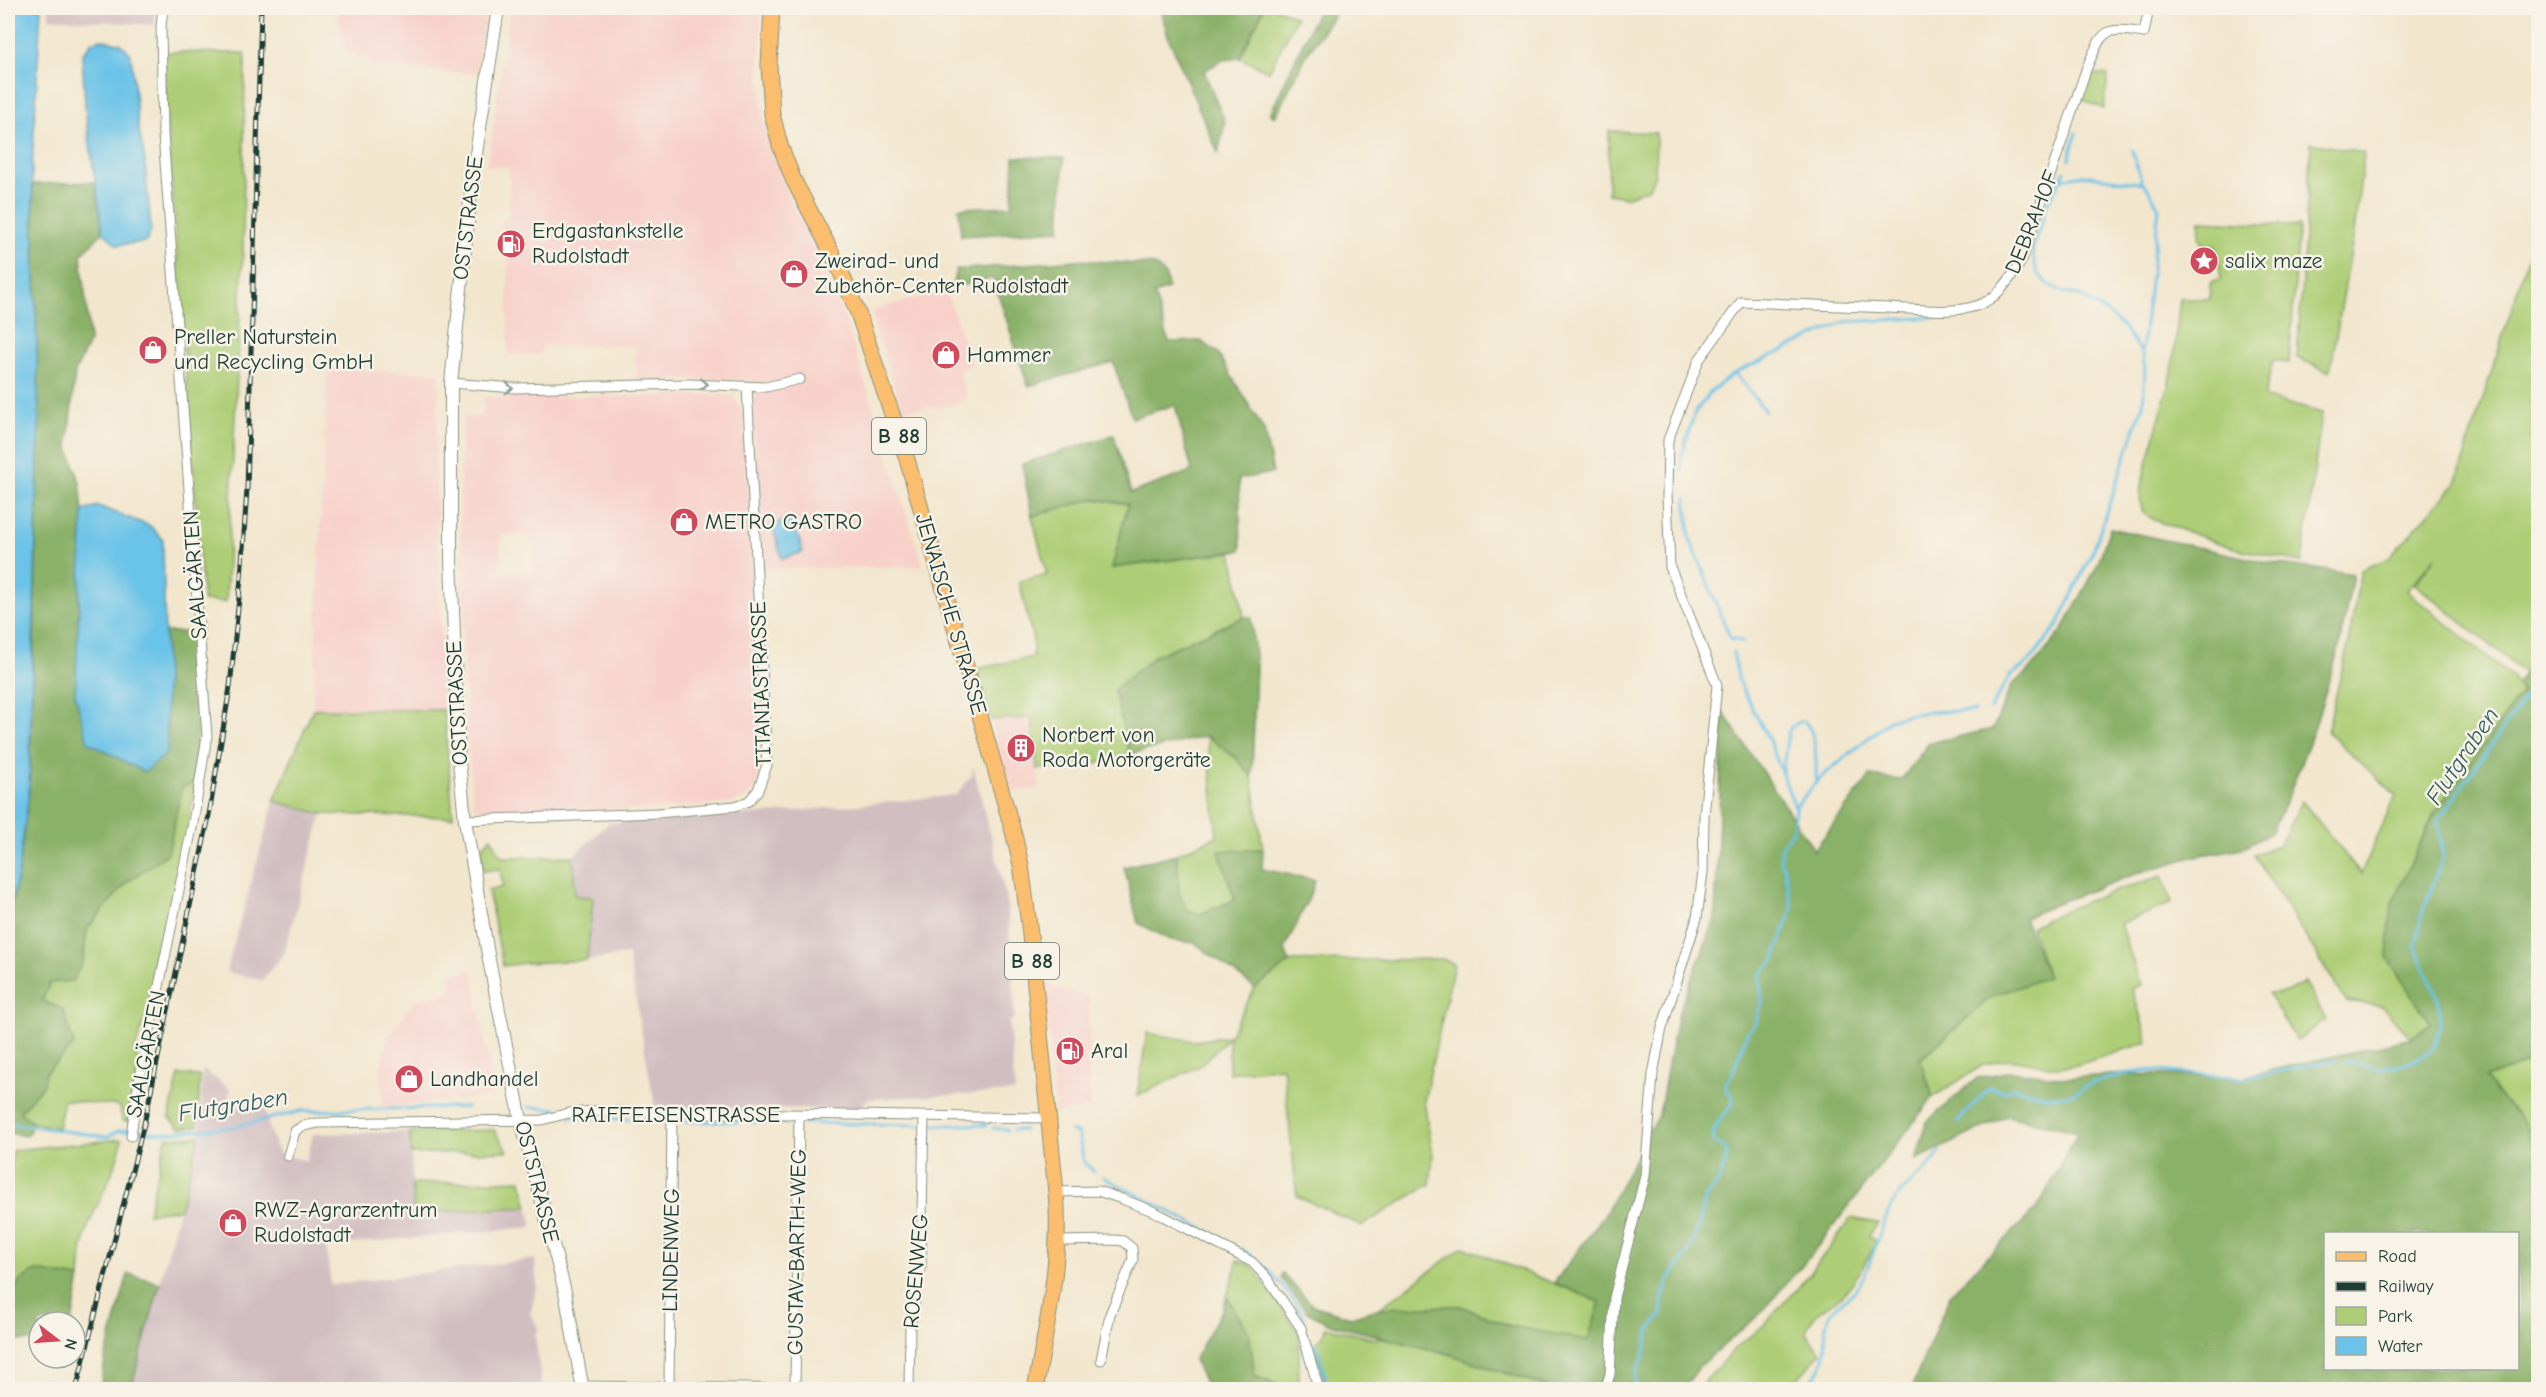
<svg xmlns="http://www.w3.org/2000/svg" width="2546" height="1397" font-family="'Comic Neue',sans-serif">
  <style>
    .built { fill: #f7d0c9; fill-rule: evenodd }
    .industrial { fill: #d2bec1 }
    .green { fill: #adce76; stroke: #668655; stroke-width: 1.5 }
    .forest { fill: #8ab167; stroke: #54774e; stroke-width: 1.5; fill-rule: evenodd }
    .water { fill: #6bc3e8; stroke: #45808e; stroke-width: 1.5 }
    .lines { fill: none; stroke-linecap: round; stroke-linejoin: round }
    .stream { stroke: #6bc3e8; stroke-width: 3 }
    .minor-casing { stroke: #889280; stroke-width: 11 }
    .tertiary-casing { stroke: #889280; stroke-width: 14 }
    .primary-casing { stroke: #889280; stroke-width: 17 }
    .minor { stroke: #fff; stroke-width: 9 }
    .tertiary { stroke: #fff; stroke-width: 12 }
    .primary { stroke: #fbbe6e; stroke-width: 15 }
    .rail-casing { stroke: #1f3d34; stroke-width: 5 }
    .rail { stroke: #f7f3e8; stroke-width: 3; stroke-dasharray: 9; stroke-linecap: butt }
    .oneway { stroke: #8f9e9a }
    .labels { text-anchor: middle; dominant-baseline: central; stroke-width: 5; stroke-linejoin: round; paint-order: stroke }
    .shield { fill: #f7f3e8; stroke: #60746a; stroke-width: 1.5 }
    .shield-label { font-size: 21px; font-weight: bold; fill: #1f3d34 }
    .street-label { font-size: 22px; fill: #1f3d34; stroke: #f7f3e8 }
    .poi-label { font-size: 22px; fill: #1f3d34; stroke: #f7f3e8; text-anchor: start }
    .water-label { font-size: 24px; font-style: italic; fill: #325e61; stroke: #f7f3e8 }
  </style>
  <rect width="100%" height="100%" fill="#f7f3e8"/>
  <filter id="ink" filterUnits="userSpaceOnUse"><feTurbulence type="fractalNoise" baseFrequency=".0167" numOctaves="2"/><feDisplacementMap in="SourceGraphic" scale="12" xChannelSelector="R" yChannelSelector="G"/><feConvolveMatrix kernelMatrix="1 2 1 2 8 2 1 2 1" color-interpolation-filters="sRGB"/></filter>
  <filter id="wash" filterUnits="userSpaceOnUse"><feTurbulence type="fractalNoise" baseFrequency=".008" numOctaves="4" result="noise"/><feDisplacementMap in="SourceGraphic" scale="24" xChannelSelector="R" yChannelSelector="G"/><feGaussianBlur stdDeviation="1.35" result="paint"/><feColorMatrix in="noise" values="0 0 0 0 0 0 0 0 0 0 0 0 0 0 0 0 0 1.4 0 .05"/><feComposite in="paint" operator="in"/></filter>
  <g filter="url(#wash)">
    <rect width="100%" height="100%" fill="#f2e6cd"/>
    <!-- built -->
    <path class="built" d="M337,8H487L477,74L370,65V59L345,52Z
      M511,8H762L759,66L765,127L787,194L823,267L847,325L923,566L761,569L751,379L637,380L636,346H542L541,355H508V254L502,253V219H509V167L487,166Z
      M946,290L972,366L959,370L967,398L949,406L902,409L870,311Z
      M327,368L440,373L435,463L444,710L313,709Z
      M732,395L743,411L747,470L757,676L752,690L759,689L762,769L755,790L745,798L731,803L659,809L487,812L474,806L468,750L461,573L460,479L463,417H483L484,397ZM500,535H532L533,572L500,573Z
      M1033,718L1039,788L1011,792L991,721Z
      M472,970L495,1096L382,1107L380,1069L388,1038L416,999L453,993L450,974Z
      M1045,983L1089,998L1090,1107L1055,1114Z"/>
    <!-- industrial -->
    <path class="industrial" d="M49,8H156L155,25L49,18Z
      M973,766L1007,900L1015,1016L1009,1023L1015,1092L868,1099L857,1109L655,1107L628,955L587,960L593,898L575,896L573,856L609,823L777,813L956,795L972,775Z
      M274,801L322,814L284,954L262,980L226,972Z
      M203,1069L230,1089L227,1107H265L270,1132L280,1154L306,1161L313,1134L410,1132L414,1213L528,1207L533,1227L326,1246L331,1285L535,1259L537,1287L530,1314L539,1328L535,1335L542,1389L131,1390L199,1136Z"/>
    <!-- green -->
    <path class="green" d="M1264,8H1277L1296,17L1269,72L1240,58Z
      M165,52L245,53L243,253L226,602L203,601L166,109Z
      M2091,73L2108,75L2104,109L2081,99Z
      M1609,131L1656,133L1655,175L1648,189L1626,197L1608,194Z
      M2311,143L2364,153L2354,233L2330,372L2297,358Z
      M2200,221L2299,226L2289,363L2273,360L2264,397L2322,413L2302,562L2233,548L2154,520L2143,512L2140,502L2141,486L2172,372L2180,299H2210V283L2221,278L2216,246L2202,244L2199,238Z
      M2538,226V652L2525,673L2415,584L2436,556L2407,591L2510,675L2523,692L2435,812L2392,904L2387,957L2430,1023L2411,1038L2382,1006L2346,1001L2254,855L2280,844L2302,801L2361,874L2396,795L2327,732L2347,649L2361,570L2389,558L2456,483Z
      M1093,499L1128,504L1112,568L1232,552L1244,617L1155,656L1114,690L1130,754L1095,763L1037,769L1032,718L991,720L976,669L1033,657V640L1019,581L1047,575L1032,516Z
      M313,709L444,710L453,817L322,814L274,801Z
      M1207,736L1237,759L1252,777L1263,849L1219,851L1235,901L1200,914L1188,912L1179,894L1177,854L1217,836Z
      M195,783L183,852L149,1009L135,1049L139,1065L127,1121L122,1120L120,1106L64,1100L58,1128L33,1123L19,1112L44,1084V1073L74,1045L62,1009L42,1001L50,982L83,961L87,929L126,883L168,853L182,786Z
      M491,837L502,857L573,856L575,896L593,897L587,960L525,963L503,966L488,890L503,887L500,869L483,871L479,851Z
      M2162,876L2172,903L2120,924L2141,985L2132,988L2148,1042L2077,1065L2055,1067L2009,1059L1983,1065L1933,1097L1920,1060L1992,996L2048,977L2031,927C2073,904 2117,890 2162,876Z
      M1442,959L1454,964L1424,1101L1433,1156L1430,1184L1362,1226L1297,1196L1283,1067L1229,1073V1037L1200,1066L1137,1096L1147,1033L1194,1041L1229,1036L1255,988L1291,961Z
      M2305,982L2326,1020L2296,1040L2268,994L2287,992Z
      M2538,1059V1154L2524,1123L2484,1078Z
      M179,1075L200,1076L197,1126L180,1128L169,1117Z
      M494,1130L508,1151L411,1154L410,1132Z
      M199,1136L180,1209L148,1213L166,1138Z
      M122,1139C117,1170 99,1198 88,1227C82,1244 81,1261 80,1278L37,1271L19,1282L8,1305V1192L13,1150Z
      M521,1180L528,1207L414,1213L412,1184Z
      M1851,1218L1878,1223L1869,1236L1877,1242C1866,1260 1856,1283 1840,1297C1828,1307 1808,1315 1806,1334L1821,1352L1789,1389H1698L1735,1348L1764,1325L1810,1274Z
      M1463,1247L1600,1302L1588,1341L1510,1326L1460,1306L1380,1308Z
      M1238,1260L1251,1266L1262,1280L1299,1333V1389H1285L1255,1376L1249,1333L1227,1297Z
      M1325,1327L1376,1339L1380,1337L1449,1354L1546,1387L1545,1390L1326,1389L1314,1344L1323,1336Z"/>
    <!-- forest -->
    <path class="forest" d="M1160,8H1264L1240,58L1223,60L1204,71L1225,122L1218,153L1169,39Z
      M1319,8H1339L1307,54L1275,117L1270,114Z
      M1014,157L1064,158L1060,230L961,236L959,208L1012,206Z
      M95,182L103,232L81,255L90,340L75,372L68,445L80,483L83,511L75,695L167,753L165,632H193L197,709V751L199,765L195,783L182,787L168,853L126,883L87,929L83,961L73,981L50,983L42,1001L63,1009L74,1045L45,1073L44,1084L20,1112L33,1123L27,1136L8,1133V919L18,875L29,793L34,636L39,426L33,184Z
      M1076,260L1155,265L1166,276L1168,289L1154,294L1169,342L1201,341L1217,352L1264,430L1273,473L1239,479L1241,550L1112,568L1128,504L1093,499L1032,516L1022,464L1114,435L1131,493L1192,471L1175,405L1132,418L1113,362L1028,386L993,278L952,288L956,270Z
      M2110,528L2265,562L2353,574L2339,648L2313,732L2290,792L2271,833L2243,848L2196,856L2141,872L2065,900L2024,918L2048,977L1992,996L1920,1059L1933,1097L1814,1251L1761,1313L1700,1366L1683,1389H1547L1546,1386L1449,1354L1330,1324L1307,1312L1281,1278L1282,1273L1312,1305L1351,1317L1380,1308L1460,1306L1510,1326L1588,1340L1600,1302L1554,1283L1605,1214L1659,1114L1677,1017L1715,919L1723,712L1814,850L1870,776L1901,780L1929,743L1993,729L2012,685L2029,671L2062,631L2097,566Z
      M1244,617H1251L1256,666L1252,777L1237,759L1207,736L1130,754L1114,690L1155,656Z
      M2538,653V1059L2484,1078L2524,1123L2538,1154V1389H1911L1951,1293L2038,1207L2078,1132L2007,1116L1916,1160L1927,1122L1977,1078L2012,1071L2064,1078L2127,1074L2243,1077L2412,1038L2430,1023L2387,957L2392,904L2435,812L2522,692L2517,684ZM2326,1234H2518V1368H2326Z
      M1263,849L1262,869L1315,880L1309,898L1285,948L1289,963L1255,988L1195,943L1171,940L1138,923L1124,867L1177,854L1179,894L1188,912L1200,914L1235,900L1219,851Z
      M37,1271L80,1278L72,1322H39V1341L8,1340C7,1314 6,1281 37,1271Z
      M128,1274L160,1283L131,1389H100L105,1359Z
      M1227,1297L1249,1333L1255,1376L1285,1389H1208L1194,1360L1222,1310Z"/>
    <!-- water -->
    <path class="water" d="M8,8H41L32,168L39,426L29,793L18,875L8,919Z
      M102,39L121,44L131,54L138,126L144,154L151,230L146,242L117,245L103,232L86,118L82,55L92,42Z
      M98,506L150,526L163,540L167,753L144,772L88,742L75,695L83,511Z
      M793,518L803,552L782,559L772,525Z"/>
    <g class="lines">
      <!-- stream -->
      <path class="stream" d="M2132,150L2142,183
        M2069,159L2076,133
        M2065,171L2047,204L2032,250L2037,273L2048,284L2061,291L2080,296L2109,314L2122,326L2141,352
        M1735,373L1765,411
        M1682,472L1681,458L1694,414L1711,391L1735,373L1844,322L1980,315L1999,304L2006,292
        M1686,499L1690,539L1731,640
        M1731,638L1743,642
        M1990,709L2010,676L2028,663L2058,625L2094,548L2143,405L2145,370L2142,350L2159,208L2145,184L2083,175L2061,179
        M1805,722C1818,735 1816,765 1816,783
        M1782,774L1788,733L1791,727L1801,721
        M1795,807L1819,779L1890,720C1916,710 1947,712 1975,711
        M2345,1061L2380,1069L2411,1062L2431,1050L2436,1044L2440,1023L2439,1002L2415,946L2422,913L2443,858L2438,820L2520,705L2538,674
        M530,1107L557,1109
        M570,1117L666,1121
        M680,1121L741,1122
        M1958,1121L1989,1088L2004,1091L2013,1088L2050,1097L2072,1094L2094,1082L2144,1070L2245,1078L2336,1060
        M751,1122L794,1123
        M8,1123L107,1137L118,1131L128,1130L162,1133L233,1127L302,1111L467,1107
        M803,1123L921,1125
        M928,1125H986
        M993,1128L1007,1130
        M1013,1130H1024
        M1071,1131L1078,1134L1084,1162L1094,1172
        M1103,1177L1220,1238
        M1242,1249C1270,1268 1288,1290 1305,1319
        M1316,1343L1329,1390
        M1312,1379L1313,1390
        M1636,1390L1635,1373L1644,1356L1649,1330L1662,1314V1299L1670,1277L1688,1253L1699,1226L1705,1198L1719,1181L1727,1156L1726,1149L1714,1142C1710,1124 1725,1116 1733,1103L1732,1095L1726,1090V1083L1733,1072L1748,1031L1754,1025L1762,1003L1760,981L1761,973L1774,960L1792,908L1784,867L1780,863L1782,846L1793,829L1795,807L1769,740L1739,682L1733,652
        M1806,1390C1814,1378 1823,1367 1825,1353C1827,1339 1822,1325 1831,1313C1840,1299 1853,1298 1862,1280C1874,1258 1881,1222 1893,1203C1905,1184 1927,1173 1940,1152"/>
    </g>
  </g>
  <g filter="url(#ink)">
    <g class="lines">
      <!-- minor casing -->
      <g class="minor-casing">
        <path id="minor" d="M451,383L515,388L688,384L766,387L800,379
          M465,820L658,813L735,806L749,801L758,790L767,765L747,386
          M131,1136L136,1097L193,823L207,736L163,134L161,27L163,8
          M288,1156L295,1131L303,1126L318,1123L542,1120L569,1113L596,1111L1048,1118
          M1056,1192L1098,1191L1122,1199L1155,1212L1252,1262L1267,1278L1301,1328L1319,1390
          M1058,1241L1115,1240L1123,1241L1132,1248L1133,1260L1110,1314L1101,1360
          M582,1386L799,1389
          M669,1388L672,1112
          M795,1389L799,1115
          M909,1390L910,1327L921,1266L924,1116
          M1605,1390L1610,1374L1614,1298L1645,1176L1653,1074L1662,1028L1697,918L1703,872L1704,816L1717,685L1670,567L1667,495L1668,440L1699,360L1741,302C1791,304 1840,306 1889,308C1916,309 1950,314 1976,306C1998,299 2009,280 2021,262L2087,67C2104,30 2102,26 2144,33L2149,8"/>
      </g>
      <!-- tertiary casing -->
      <g class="tertiary-casing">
        <path id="tertiary" d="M498,8L473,174L451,383V560L459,761L465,820L489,960L521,1120L565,1292L583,1390"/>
      </g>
      <!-- primary casing -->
      <g class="primary-casing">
        <path id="primary" d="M772,8L769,65L772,114L780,145L793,179L837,263L858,313L906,456L1014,835L1021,865L1029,925L1056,1192C1062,1259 1047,1324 1035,1390"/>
      </g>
      <!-- minor -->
      <use href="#minor" class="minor"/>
      <!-- tertiary -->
      <use href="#tertiary" class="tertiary"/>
      <!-- primary -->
      <use href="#primary" class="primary"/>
      <!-- rail casing -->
      <g class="rail-casing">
        <path id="rail" d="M76,1390L144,1124L208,821L230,687L241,578L247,489L261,8"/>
      </g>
      <!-- rail -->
      <use href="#rail" class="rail"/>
    </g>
    <!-- one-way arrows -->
    <defs><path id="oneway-chevron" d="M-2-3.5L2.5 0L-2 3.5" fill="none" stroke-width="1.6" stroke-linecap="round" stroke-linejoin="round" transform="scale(1.5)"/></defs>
    <g class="oneway">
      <use href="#oneway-chevron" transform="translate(704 384) rotate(2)"/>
      <use href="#oneway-chevron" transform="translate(509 388) rotate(3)"/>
    </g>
  </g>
  <!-- icons -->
  <defs>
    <g id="fuel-disc" transform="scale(1.5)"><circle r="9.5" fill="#d1495b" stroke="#f7f3e8"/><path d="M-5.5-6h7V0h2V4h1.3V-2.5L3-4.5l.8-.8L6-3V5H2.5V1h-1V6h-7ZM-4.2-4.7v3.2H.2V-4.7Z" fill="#fff"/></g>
    <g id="sight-disc" transform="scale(1.5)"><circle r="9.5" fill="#d1495b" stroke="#f7f3e8"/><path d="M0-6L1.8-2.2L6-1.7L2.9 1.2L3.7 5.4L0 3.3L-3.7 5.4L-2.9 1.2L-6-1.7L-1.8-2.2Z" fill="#fff"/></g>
    <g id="shop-disc" transform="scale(1.5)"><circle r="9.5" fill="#d1495b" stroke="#f7f3e8"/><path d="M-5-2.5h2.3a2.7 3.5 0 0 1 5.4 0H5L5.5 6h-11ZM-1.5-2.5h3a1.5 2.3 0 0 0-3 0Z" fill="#fff"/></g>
    <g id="building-disc" transform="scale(1.5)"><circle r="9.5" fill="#d1495b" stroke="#f7f3e8"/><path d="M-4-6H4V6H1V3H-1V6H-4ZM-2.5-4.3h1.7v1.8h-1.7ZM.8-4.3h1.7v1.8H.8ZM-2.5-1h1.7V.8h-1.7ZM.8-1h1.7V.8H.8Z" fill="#fff"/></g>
  </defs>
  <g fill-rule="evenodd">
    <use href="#fuel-disc" x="511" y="244"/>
    <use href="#sight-disc" x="2204" y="261"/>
    <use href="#shop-disc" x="794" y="274"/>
    <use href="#shop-disc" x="153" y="350"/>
    <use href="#shop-disc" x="946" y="355"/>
    <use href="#shop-disc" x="684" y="522"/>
    <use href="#building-disc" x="1021" y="748"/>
    <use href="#fuel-disc" x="1070" y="1051"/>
    <use href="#shop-disc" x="409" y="1079"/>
    <use href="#shop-disc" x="233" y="1223"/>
  </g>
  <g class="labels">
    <!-- shield labels -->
    <g class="shield">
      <rect x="872" y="418" width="54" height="36" rx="4.5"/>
      <rect x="1005" y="943" width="54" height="36" rx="4.5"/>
    </g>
    <g class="shield-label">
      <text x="899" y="436">B 88</text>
      <text x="1032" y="961">B 88</text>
    </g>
    <!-- street labels -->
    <g class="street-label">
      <text transform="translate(468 218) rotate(-83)">OSTSTRASSE</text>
      <text transform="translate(2032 222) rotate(-68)">DEBRAHOF</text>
      <text transform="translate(195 575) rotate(-94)">SAALGÄRTEN</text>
      <text transform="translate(951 614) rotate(74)">JENAISCHE STRASSE</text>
      <text transform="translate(761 684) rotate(-92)">TITANIASTRASSE</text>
      <text transform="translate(457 703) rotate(-93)">OSTSTRASSE</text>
      <text transform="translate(146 1054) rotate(-79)">SAALGÄRTEN</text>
      <text x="676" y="1115">RAIFFEISENSTRASSE</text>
      <text transform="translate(537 1182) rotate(76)">OSTSTRASSE</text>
      <text transform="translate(671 1250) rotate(-89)">LINDENWEG</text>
      <text transform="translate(797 1252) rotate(-89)">GUSTAV-BARTH-WEG</text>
      <text transform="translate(916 1271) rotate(-85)">ROSENWEG</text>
    </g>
    <!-- poi labels -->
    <g class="poi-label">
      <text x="532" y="231">Erdgastankstelle<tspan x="532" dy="25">Rudolstadt</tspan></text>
      <text x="815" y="261">Zweirad- und<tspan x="815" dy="25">Zubehör-Center Rudolstadt</tspan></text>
      <text x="2225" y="261">salix maze</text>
      <text x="174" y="337">Preller Naturstein<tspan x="174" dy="25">und Recycling GmbH</tspan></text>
      <text x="967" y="355">Hammer</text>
      <text x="705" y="522">METRO GASTRO</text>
      <text x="1042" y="735">Norbert von<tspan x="1042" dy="25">Roda Motorgeräte</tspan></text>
      <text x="1091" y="1051">Aral</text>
      <text x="430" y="1079">Landhandel</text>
      <text x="254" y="1210">RWZ-Agrarzentrum<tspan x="254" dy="25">Rudolstadt</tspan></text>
    </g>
    <!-- water labels -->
    <g class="water-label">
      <text transform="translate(2462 756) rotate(-56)">Flutgraben</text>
      <text transform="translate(233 1105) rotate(-9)">Flutgraben</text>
    </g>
  </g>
  <!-- margin -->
  <rect width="2546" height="1397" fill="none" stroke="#f7f3e8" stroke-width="30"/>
  <!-- legend -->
  <rect x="2324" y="1232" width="195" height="138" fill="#f7f3e8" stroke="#a1aaa0" stroke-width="1.5"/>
  <rect x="2336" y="1252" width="30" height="9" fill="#fbbe6e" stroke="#a1aaa0" stroke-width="1.5"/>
  <text x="2378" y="1262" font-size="18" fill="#1f3d34">Road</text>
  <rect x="2336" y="1282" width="30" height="9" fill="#1f3d34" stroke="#a1aaa0" stroke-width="1.5"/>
  <text x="2378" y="1292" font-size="18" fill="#1f3d34">Railway</text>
  <rect x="2336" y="1307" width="30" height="18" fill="#adce76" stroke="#a1aaa0" stroke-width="1.5"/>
  <text x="2378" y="1322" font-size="18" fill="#1f3d34">Park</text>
  <rect x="2336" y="1337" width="30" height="18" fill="#6bc3e8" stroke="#a1aaa0" stroke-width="1.5"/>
  <text x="2378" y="1352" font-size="18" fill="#1f3d34">Water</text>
  <!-- north arrow -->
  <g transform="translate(57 1340) rotate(107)"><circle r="28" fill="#f7f3e8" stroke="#a1aaa0" stroke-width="1.5"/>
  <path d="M0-4.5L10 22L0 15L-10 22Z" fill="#d1495b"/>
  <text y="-9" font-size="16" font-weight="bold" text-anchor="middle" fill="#1f3d34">N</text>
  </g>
</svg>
